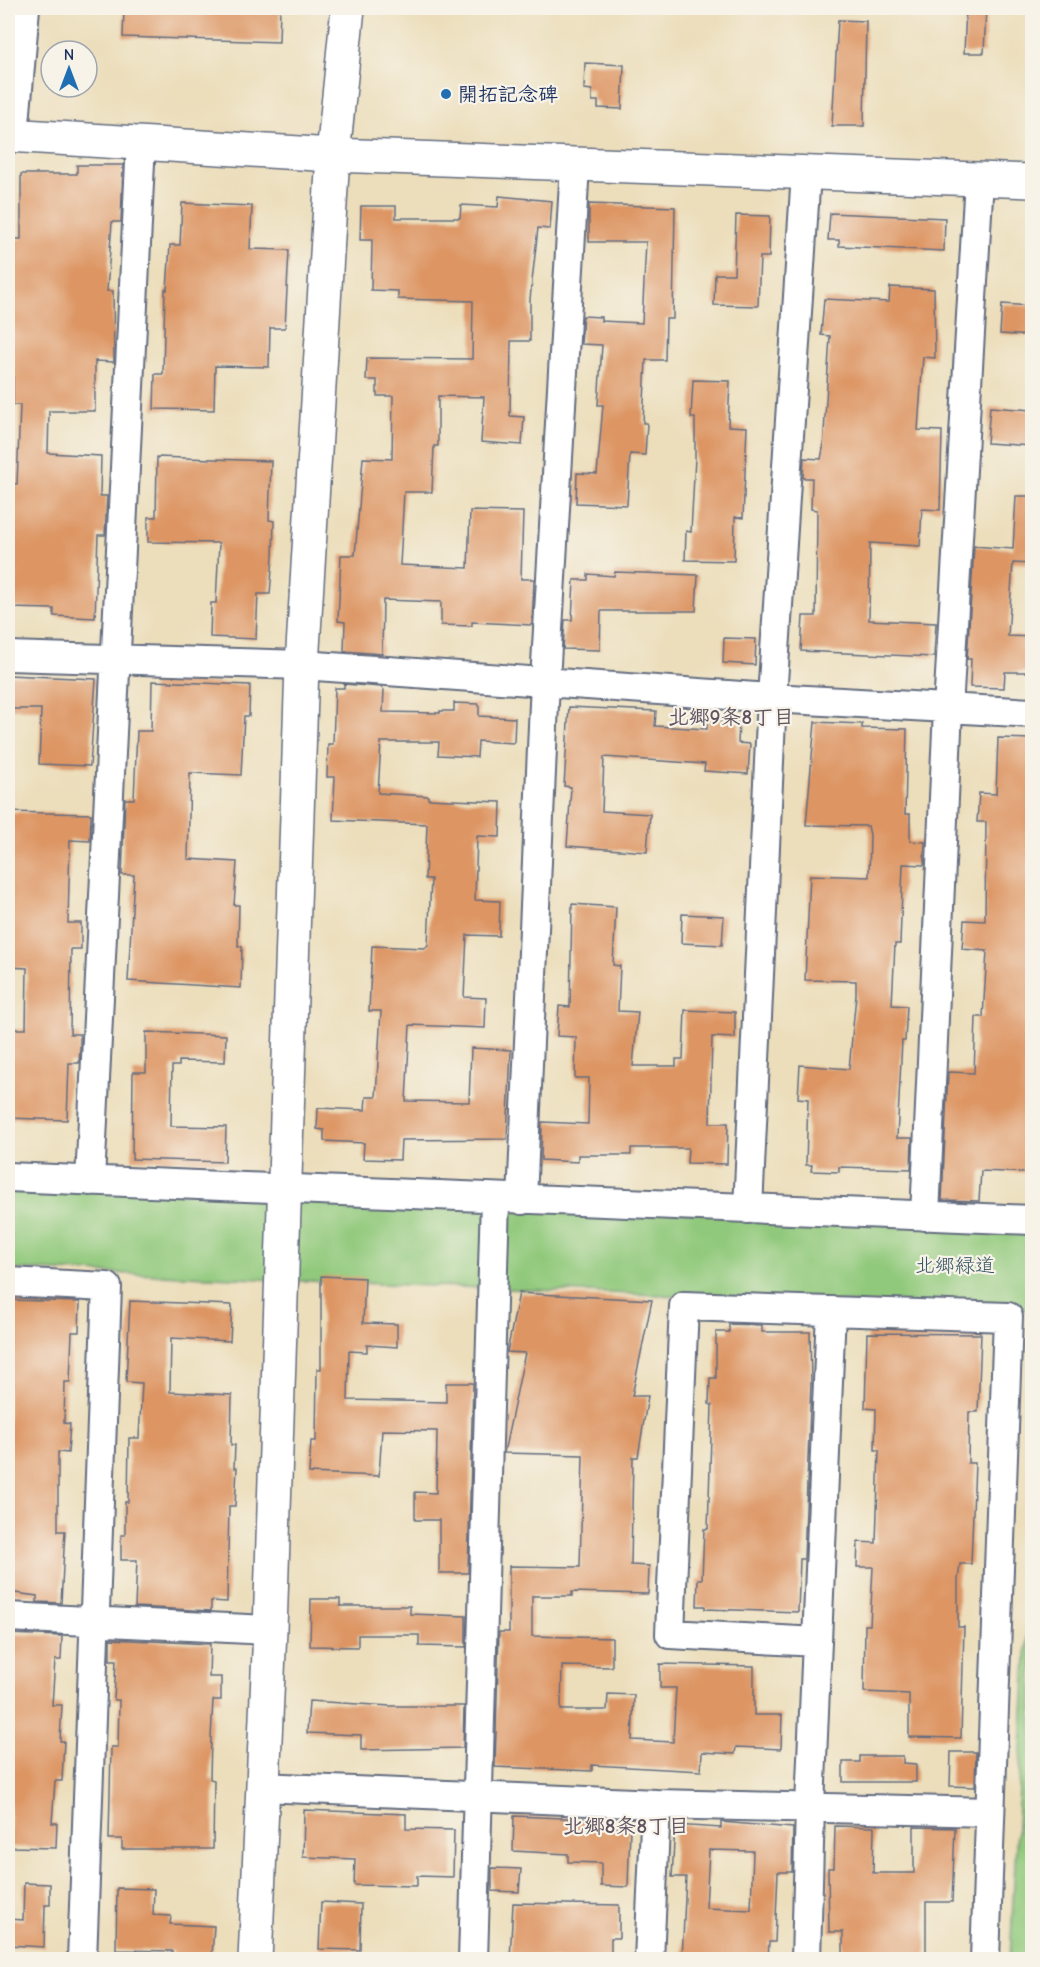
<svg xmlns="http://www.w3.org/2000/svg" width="1040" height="1967" font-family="'Comic Neue','Klee One',sans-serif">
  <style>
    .green { fill: #91c97c; stroke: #567c6d; stroke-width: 1.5 }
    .building { fill: #dd9564; fill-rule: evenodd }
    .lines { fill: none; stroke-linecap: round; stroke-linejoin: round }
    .street-casing { stroke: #646c7f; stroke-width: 32 }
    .secondary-casing { stroke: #646c7f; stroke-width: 36 }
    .street { stroke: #fff; stroke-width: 28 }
    .secondary { stroke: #fff; stroke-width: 33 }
    .poi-dot { fill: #1f6fb2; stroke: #f7f3e8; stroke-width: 2 }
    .labels { text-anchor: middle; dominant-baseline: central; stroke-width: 4.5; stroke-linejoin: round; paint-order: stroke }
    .poi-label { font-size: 20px; font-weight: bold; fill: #1b2f5e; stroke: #f7f3e8; text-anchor: start }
    .park-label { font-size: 20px; fill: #385666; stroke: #f7f3e8 }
    .neighbourhood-label { font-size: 21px; font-weight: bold; fill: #5f5360; stroke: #f7f3e8 }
  </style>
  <rect width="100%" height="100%" fill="#f7f3e8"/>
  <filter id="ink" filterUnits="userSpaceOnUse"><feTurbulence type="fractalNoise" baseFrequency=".0167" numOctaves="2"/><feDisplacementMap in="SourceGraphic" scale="12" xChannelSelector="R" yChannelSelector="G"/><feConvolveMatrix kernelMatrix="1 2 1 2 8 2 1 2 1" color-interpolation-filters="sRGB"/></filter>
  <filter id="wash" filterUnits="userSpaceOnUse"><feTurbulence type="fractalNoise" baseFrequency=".008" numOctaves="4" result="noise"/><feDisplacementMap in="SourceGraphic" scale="24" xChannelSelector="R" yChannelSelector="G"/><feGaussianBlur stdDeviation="1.35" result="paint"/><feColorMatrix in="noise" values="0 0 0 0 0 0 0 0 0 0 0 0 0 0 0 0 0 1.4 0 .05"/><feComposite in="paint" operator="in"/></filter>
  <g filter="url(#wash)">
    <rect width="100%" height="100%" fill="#ecdebb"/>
    <!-- green -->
    <path class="green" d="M8,1186L1032,1226V1310L8,1269Z
      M1032,1544V1959H1010Z"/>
    <g id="blocks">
      <!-- building -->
      <path class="building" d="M124,8H280L279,42L123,37Z
        M966,8H986L984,53H964Z
        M838,20L866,21L864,126H832Z
        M585,63L624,65L622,109L598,108V101H592V90L584,89Z
        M77,165H123L121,222H112L107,291H113L114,362L95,361V411H49L48,453L101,456L100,496H107L105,535H98L95,618L54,616V609L8,608V483L17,484L20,405H13V355L9,354L12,324L8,239H21V174H77Z
        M499,196L552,201L550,229L538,228L530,299V341H511L510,416L524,417L522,445L481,442L484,397L438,396V446H434L432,492H404L400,565L468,568L470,511L523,512L521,579H534L532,625L472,622V626L441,625V602L383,600L382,654L344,651L345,622L338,621L341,555H355L363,458L392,459L393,396H377V380H366L367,358L472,359L473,301L398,299V291L371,290L372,240H360L361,206H396V218H460L461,205L498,207Z
        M182,203L252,206L250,249L289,250L285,328H270L269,367L215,366L214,410L154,409L155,374H163L165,289L167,290L170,245H180Z
        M589,204L675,207L673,319H666L665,360H646L643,423H647L645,455L630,454L627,505L576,503L577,473L597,474L603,405H598L602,345L581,344L583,316L601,317V321L642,323L646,242H589Z
        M830,213L945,218L944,251L839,246V240H828Z
        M736,215L770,216L769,257H760L758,306L714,305L715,274H734Z
        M890,287L934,289L935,358L923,357L918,430L942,431L940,510L922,509L920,546L870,543L869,620L936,623L934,657L801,651L803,616H816L817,510L811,509L812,478H803L804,458L821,459L823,449L830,336L821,335L824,299L889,302Z
        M1002,304L1032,306V336L1000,334Z
        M693,380L730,381L728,426L747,427L743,518L735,517L734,561L685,560L686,531L691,532L695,458V418H691Z
        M990,407L1032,410V446L987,443Z
        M157,457L271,461L269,520L274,521L273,557L270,594H258L256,639L210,637L211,603H216L219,543L148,542V517H156Z
        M1016,496H1032V564L1013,563L1008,636L1032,637V672H1005L1004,688L970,687L971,659H967L974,546L1013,549Z
        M615,572L698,575L696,611H601L600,650L563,649L565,620H572L574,580H588V574L614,576Z
        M724,638L756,639L755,665L723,663Z
        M8,675L96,679L90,766L39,764L41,709H8Z
        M152,681L250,685L249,716H244L241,775L190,773L188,859L237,862L234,905H239L238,946H242L241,988L128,981L134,875H122L125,799H134L137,731H151Z
        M344,684L381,687L384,690L383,712L440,713V711H454V703L479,704V716L515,718L514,743L478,741L477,757L438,755L439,742H381L378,793L428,796V799L501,802L500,837L477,836L475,900L500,901L499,936L467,935L464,997L486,998L485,1028L410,1025L406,1101L469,1102L471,1048L511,1050L507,1139L401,1140L400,1160L363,1159L364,1143L324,1141V1130L317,1129L318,1108L365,1110L366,1097H376L381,1011H369L372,946L425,948L428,945L431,879H425L427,824L333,820L335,777H327L328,744H333L335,688H344Z
        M569,707L656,711L655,726L707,729V720L739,722L738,743L750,744L748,774L704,771L705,764L604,757L602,811L650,814L647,852L567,846L571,787L564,786Z
        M815,722L862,724V728L907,729L905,814H910V841L925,842L924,865L903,864L900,944H895L892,1005L907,1006L905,1041H902L897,1138H912L911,1169L839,1167V1172L811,1171L812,1165H806L808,1099L798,1098L800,1065L849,1069L856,995V981L805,980L810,875L869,877L870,835L868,826L806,825Z
        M998,738L1032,739V1131L1030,1173L981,1171L979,1201L942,1200L948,1072L974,1073L976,1017H983L987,951L962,949L964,920L985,921L986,822H977L979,793L996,794Z
        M8,812L91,814L90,841L70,840L68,923H81V949H71L70,1034H80V1049L79,1063H69L67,1120L8,1118V1029H26L27,968L8,967Z
        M572,904L616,907L613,965L620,966L618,1011L638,1012L633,1066H676V1059H683L685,1010L735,1012V1038L712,1037L710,1123H728L727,1164L687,1163L688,1148H631V1155H578V1162L541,1160L542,1122L588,1124L589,1078H575L576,1037L557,1036L559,1006L570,1007Z
        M682,914L724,916L722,945L681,943Z
        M146,1032L226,1035L225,1062L179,1061V1066H172L171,1126L226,1127L225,1162L132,1159L133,1072H146Z
        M321,1276L365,1278L363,1323L397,1324V1347L367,1345V1352L349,1351L348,1400L446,1402V1383H473L468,1573H439V1520H415V1492L436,1493L437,1431L382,1430L379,1476L309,1473L311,1441H316L317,1369H321Z
        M519,1293L652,1300L632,1396H648L638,1457H633L631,1565L649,1566L648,1594L572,1592V1596H532V1636L612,1638V1667L562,1666L561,1710H607L608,1694L634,1695L632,1740L673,1742L676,1688H660V1664L754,1666V1715H782L781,1749L736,1747L735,1754L702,1752L701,1771L592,1765V1771L495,1767L499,1632H509V1566L580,1567L583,1455L504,1453L525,1353L507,1352Z
        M8,1300L80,1302L79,1332H72L70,1382H65L64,1423L70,1424L68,1453L58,1452V1531H65L61,1603L37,1602V1596L8,1592Z
        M130,1301L232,1305L230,1341L171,1338L170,1392L232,1395L231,1445H235L234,1468H237L235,1506H229L227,1602L211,1601V1611L135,1607L137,1560H121V1535H125V1502H128L129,1438H139L142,1383L126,1382Z
        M729,1324L762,1325V1332H810L811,1383L804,1559H800L798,1612L705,1609V1606H697L698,1579H702L704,1529H708L712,1405L709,1404L710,1378H716V1332H729Z
        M867,1333L981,1334L978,1412H969L968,1463H975L971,1564H960L958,1580V1627H964L961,1738L909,1737V1694L864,1692L865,1625H870L873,1567H857L858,1542L876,1543L879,1450H875L876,1409L865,1408Z
        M311,1599H340V1606H410V1614L466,1616V1647L419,1646V1635H358V1647L310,1646Z
        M8,1634L62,1636L61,1660H55L52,1705H62L60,1741H64L62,1781H55L52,1823H57L56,1848L10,1847Z
        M110,1639L210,1644L209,1677H221V1700H213L211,1738L210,1779L214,1780L213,1849H122V1839H109L111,1747H118L119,1700H114L116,1660H110Z
        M309,1701L391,1706H464L463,1748L361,1750V1735L307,1733Z
        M951,1752H976L975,1787L950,1786Z
        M860,1756H903V1763L916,1764V1782H843V1762H860Z
        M304,1810L406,1814V1829L454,1830L453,1877L417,1876V1886L354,1885L355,1859L303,1857Z
        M514,1816L613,1820V1827L630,1828L628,1887L601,1886V1863L568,1862V1854L513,1851Z
        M721,1822L793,1828L792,1872H778L775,1942H769L768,1959H682L686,1877H672L675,1825L721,1828ZM709,1850L753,1851L751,1910L706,1908Z
        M835,1826L874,1827L873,1873H914V1827L955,1828L952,1902H926V1959H843V1932H829L828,1868H834Z
        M492,1868L521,1869L519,1892L492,1891Z
        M24,1883L50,1884V1905H45L44,1947L8,1945V1919L23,1920Z
        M117,1888L154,1889L153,1915L171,1916L170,1924L214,1926L212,1957L172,1954V1951L116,1950Z
        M321,1902L361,1904L360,1950L319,1949Z
        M513,1903L619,1905V1938H611V1959H510Z"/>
    </g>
  </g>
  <g filter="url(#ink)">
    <use href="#blocks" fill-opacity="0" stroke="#646c7f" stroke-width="1.5"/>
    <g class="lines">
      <!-- street casing -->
      <g class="street-casing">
        <path id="street" d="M14,135L25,8
          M8,656L302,665L772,698L1032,713
          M8,1177L1032,1220
          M90,1181L141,142
          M522,1200L545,681L575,165
          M748,1209L772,698L806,173
          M925,1216L948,709L979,179
          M8,1282L107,1287L82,1960
          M8,1617L270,1630
          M817,1642L670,1634L684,1306L1008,1317L985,1960
          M261,1787L656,1804L990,1812
          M473,1960L495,1199
          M649,1960L656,1804
          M806,1960L810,1806L831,1311"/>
      </g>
      <!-- secondary casing -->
      <g class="secondary-casing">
        <path id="secondary" d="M8,135L333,155L1032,181
          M255,1960L270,1630L302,665L333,155L348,8"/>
      </g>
      <!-- street -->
      <use href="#street" class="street"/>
      <!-- secondary -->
      <use href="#secondary" class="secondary"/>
    </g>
  </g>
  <!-- markers -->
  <circle class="poi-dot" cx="446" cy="94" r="6"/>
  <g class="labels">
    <!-- poi labels -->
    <g class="poi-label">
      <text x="458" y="94">開拓記念碑</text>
    </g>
    <!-- park labels -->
    <g class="park-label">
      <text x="955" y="1265">北郷緑道</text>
    </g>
    <!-- neighbourhood labels -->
    <g class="neighbourhood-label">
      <text x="731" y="717">北郷9条8丁目</text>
      <text x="626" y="1826">北郷8条8丁目</text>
    </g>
  </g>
  <!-- margin -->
  <rect width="1040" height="1967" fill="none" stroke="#f7f3e8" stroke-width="30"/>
  <!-- north arrow -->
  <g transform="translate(69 69)"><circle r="28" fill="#f7f3e8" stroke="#9fa5b1" stroke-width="1.5"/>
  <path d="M0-4.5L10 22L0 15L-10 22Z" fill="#1f6fb2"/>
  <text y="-9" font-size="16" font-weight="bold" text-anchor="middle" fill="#1b2f5e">N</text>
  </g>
</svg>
